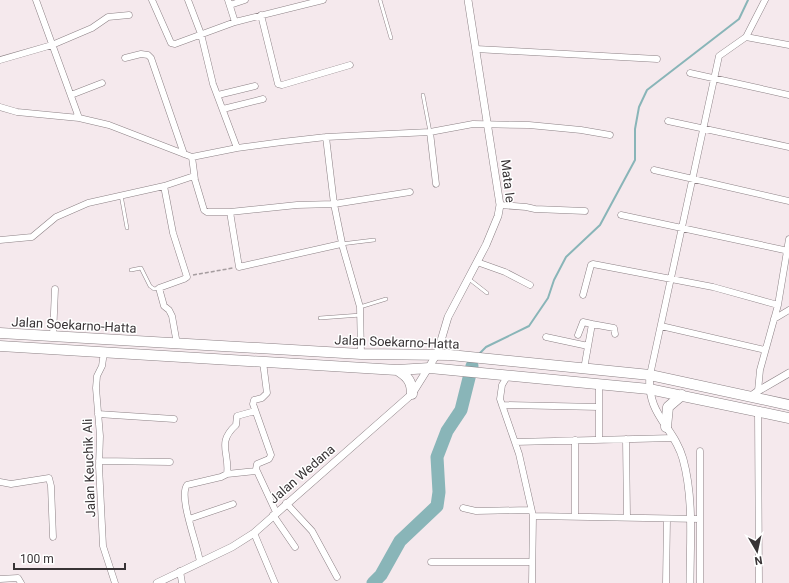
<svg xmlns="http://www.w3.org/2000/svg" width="789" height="583" font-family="Roboto,sans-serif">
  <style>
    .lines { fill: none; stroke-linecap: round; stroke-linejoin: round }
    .stream { stroke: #89b5b8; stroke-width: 2 }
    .river { stroke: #89b5b8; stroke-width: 13 }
    .service-casing { stroke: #8c8185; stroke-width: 4 }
    .minor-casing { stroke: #8c8185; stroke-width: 7 }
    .tertiary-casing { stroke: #8c8185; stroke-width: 8 }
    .trunk-casing { stroke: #8c8185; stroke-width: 11 }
    .path { stroke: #a59c9f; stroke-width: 1.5; stroke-dasharray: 4 2; stroke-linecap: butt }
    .service { stroke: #fff; stroke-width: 3 }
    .minor { stroke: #fff; stroke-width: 6 }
    .tertiary { stroke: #fff; stroke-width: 7 }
    .trunk { stroke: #fff; stroke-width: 10 }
    .labels { text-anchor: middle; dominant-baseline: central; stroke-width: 3; stroke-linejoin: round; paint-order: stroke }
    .street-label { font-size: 13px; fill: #383335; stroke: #fff }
  </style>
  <rect width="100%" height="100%" fill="#f5e9ed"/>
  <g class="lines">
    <!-- stream -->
    <path class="stream" d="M479,354L486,347L529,326L548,298L554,280L566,257L600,225L635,160V129L639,107L647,90L739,19L748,0
      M472,366L474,361"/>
    <!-- river -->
    <path class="river" d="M373,583L381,575L400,541L437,506L439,492L437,457L447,431L461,410L472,366"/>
    <!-- service casing -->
    <g class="service-casing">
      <path id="service" d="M380,0L391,38
        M423,95L430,132
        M121,195L127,228
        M341,244L374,240
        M131,270L141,268L150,286L154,289L159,288
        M469,279L487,293
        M360,307L386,299
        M320,318L361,315"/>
    </g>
    <!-- minor casing -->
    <g class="minor-casing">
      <path id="minor" d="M36,0L79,118
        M152,0L171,43L175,44L235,22L323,0
        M188,0L201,34L213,84L237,148
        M228,0L235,22
        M230,5L245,0
        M261,15L278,84L282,85L350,65
        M746,37L765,0
        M476,49L657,59
        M125,58L141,54L148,55L151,58L184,154
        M0,60L52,45L92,28L108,17L129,15
        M690,73L789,95
        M71,95L102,83
        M218,95L255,86
        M0,107L17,112L79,118L109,125L192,157L237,148L282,142L326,137L430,132L473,124L529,125L581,130L610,135
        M223,109L263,99
        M668,121L789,147
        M430,132L436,184
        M192,157L195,180L204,210L207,212H230L297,205L334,204L326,137
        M654,170L789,201
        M500,205L526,207L535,209L585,211
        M230,212L239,267L341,244
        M621,215L789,251
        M0,240L32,237L56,217L88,203L164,186
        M477,262L505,272L530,285
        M583,295L591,265L593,264L713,287L778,305
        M774,319L789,310
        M661,326L765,350
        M578,335L583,322L592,324
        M53,336L55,289
        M546,337L588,346
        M177,344L172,316L169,310L164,306L159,288L184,279L187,277L173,233L164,186L194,176
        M104,352L102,366L97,376L96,388L100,436L99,466L103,546L115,583
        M361,354L360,307L343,248L334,204L410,192
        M263,362L267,393L262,398L254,400L253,404L271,455L269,459L257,464L256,469L276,512
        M584,369L592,324L614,328L615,334
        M508,375L502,385L500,399L519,454L533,516L532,583
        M650,375L719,56L746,37L789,45
        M758,391L760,370L778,305L789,239
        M502,405L599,407
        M758,411L759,583
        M98,414L174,419
        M626,439L627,517
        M575,440V516
        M599,440V385
        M515,442L673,438
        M700,451V583
        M99,461L170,462
        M227,474L256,471
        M0,482L11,484L49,478L51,486L53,537
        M286,503L312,531L337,577
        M463,508L476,511L530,510
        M273,515L295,547
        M533,516L700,519
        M189,519L233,504
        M254,533L275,583
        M200,562C198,546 178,497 187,485L221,477L227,474C230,453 216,443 236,425L237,416L255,411
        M431,562H532
        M180,571L182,583
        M0,579L18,578L21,583
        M666,583L667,519"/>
    </g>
    <!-- tertiary casing -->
    <g class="tertiary-casing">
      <path id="tertiary" d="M650,375C646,415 674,426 683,459C694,499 690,542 690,583
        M751,396L758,391L789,373
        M157,583L232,547L254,533L412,394L437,354L448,317L486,245L498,216L500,205L468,0"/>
    </g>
    <!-- trunk casing -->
    <g class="trunk-casing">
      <path id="trunk" d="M0,333L361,354L450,355L650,375L789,405
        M0,346L397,370L430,368L649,389L789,418
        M397,370C407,376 412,381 412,394
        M666,427L668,407L682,395"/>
    </g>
    <!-- path -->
    <path class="path" d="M193,275L233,268"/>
    <!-- service -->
    <use href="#service" class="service"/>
    <!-- minor -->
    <use href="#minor" class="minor"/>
    <!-- tertiary -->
    <use href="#tertiary" class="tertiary"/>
    <!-- trunk -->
    <use href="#trunk" class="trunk"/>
  </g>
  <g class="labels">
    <!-- street labels -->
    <g class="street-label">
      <text transform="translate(508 181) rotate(83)">Mata Ie</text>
      <text transform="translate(74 325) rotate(3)">Jalan Soekarno-Hatta</text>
      <text transform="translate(397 342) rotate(2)">Jalan Soekarno-Hatta</text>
      <text transform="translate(89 468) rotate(-92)">Jalan Keuchik Ali</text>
      <text transform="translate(302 474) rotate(-41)">Jalan Wedana</text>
    </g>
  </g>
  <!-- north arrow -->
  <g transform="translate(757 551) rotate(171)" stroke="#ffffff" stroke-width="3" paint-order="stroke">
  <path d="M0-3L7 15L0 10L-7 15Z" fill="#383335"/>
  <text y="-6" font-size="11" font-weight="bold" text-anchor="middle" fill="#383335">N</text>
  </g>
  <!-- scale -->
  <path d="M14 563v6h111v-6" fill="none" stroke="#383335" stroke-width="2"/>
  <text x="20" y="563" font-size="12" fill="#383335" stroke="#ffffff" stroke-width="3" paint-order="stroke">100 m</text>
</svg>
